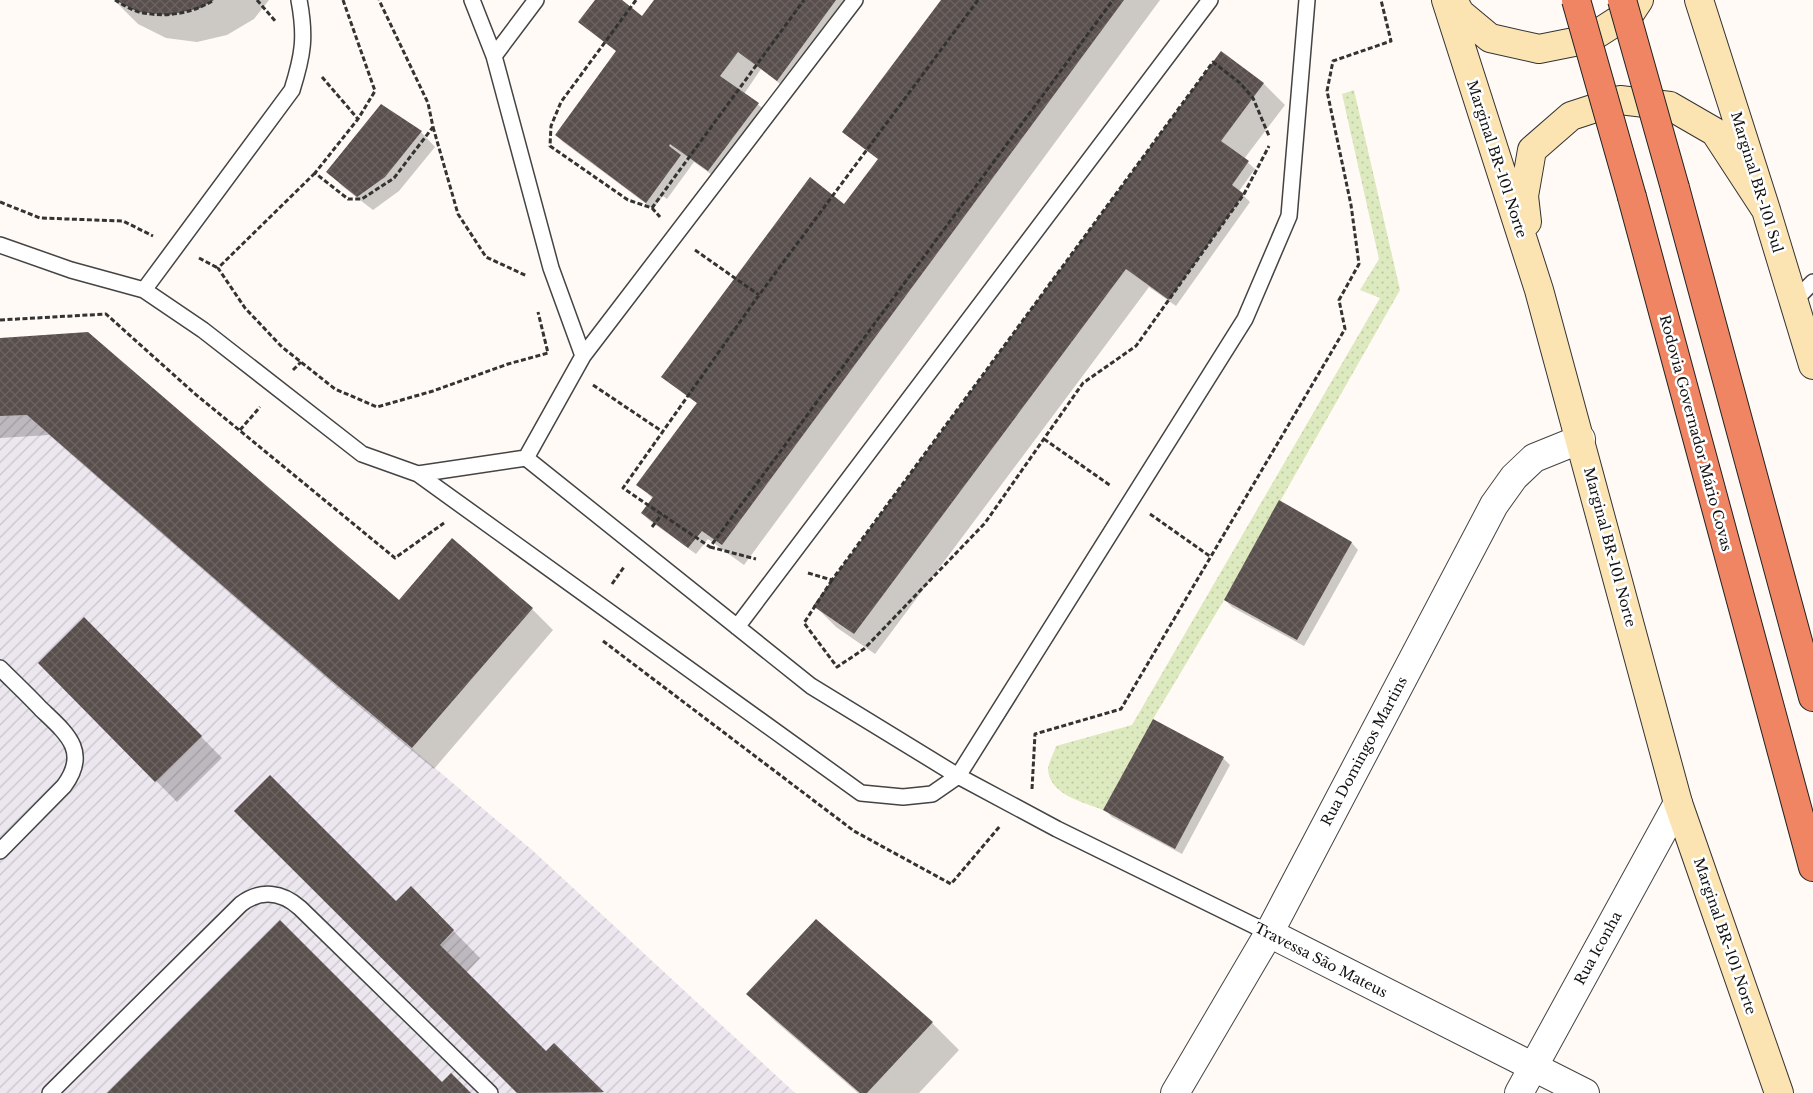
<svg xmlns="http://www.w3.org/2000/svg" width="1813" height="1093" font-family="'Libre Baskerville',serif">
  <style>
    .industrial { fill: url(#industrial-furrows) }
    .grass { fill: url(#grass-dots) }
    .shadow { fill: #0003 }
    .building { fill: url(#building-cross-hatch) }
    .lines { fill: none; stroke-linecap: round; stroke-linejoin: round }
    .lane-casing { stroke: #444; stroke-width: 18 }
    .street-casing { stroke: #444; stroke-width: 30 }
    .secondary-casing { stroke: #333; stroke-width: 30 }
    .highway-casing { stroke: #222; stroke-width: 30 }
    .path { stroke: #333; stroke-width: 3; stroke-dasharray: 5 2.5; stroke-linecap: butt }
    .lane { stroke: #fff; stroke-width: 15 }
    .street { stroke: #fff; stroke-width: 28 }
    .secondary { stroke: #fce4b2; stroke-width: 28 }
    .highway { stroke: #ef8562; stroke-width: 28 }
    .highway-bridge-casing { stroke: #222; stroke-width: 30; stroke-linecap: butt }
    .highway-bridge { stroke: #ef8562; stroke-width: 28 }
    .labels { text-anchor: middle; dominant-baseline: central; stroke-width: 5; stroke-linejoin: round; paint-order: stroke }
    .street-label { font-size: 14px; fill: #111; stroke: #fff }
  </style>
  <defs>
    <pattern id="industrial-furrows" width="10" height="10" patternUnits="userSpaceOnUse" patternTransform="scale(1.25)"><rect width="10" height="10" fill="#ece6ee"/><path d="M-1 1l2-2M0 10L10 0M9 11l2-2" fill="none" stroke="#c9c4cb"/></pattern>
    <pattern id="grass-dots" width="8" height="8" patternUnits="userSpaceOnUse" patternTransform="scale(1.25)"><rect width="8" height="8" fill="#dde9be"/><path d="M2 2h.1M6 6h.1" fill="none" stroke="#bdc7a2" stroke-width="1.8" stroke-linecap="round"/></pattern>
    <pattern id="building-cross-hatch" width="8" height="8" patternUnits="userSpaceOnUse" patternTransform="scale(1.25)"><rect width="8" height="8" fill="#594f4d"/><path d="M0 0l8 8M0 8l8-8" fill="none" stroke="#6c6462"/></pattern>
  </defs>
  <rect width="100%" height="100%" fill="#fffaf5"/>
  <!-- industrial -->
  <path class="industrial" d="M27,415L325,675L532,850L795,1093H0V416Z"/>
  <!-- grass -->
  <path class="grass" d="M1354,90L1400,290L1224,600L1153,719L1103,810C1084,802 1048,795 1048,768C1049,762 1054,753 1056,746L1132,725L1380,298L1360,290L1379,259L1342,94Z"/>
  <!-- shadow -->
  <path class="shadow" d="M114,0H269L254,19L227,35L197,42L166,38L138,24Z
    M597,0H620L643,18L656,0H848L784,87L761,69L744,94L765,110L715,177L694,162L667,199L663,196L653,209L563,142L556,135L618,52Z
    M943,0H1160L744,565L708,539L696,554L649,520L642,513L653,499L638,484L698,404L670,383L844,207L879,160L843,131Z
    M1221,53L1264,84L1285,105L1244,159L1255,169L1239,191L1250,202L1176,306L1149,287L875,654L836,627L815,606Z
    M421,132L435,147L399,191L373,210L342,186L328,172Z
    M0,340L399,602L532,609L553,630L434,769L347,696L49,435L0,438Z
    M1280,502L1352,543L1358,550L1304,646L1232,607L1225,600Z
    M84,618L222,758L177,802L39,663Z
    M1223,758L1230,765L1182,854L1112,817L1105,810Z
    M236,811L396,903L411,888L480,958L466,973L546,1053L554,1045L603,1093H519Z
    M816,921L932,1023L959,1050L919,1093H858L775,1021L748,994Z"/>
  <!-- building -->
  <path class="building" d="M115,0H214L200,8L169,15L138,12Z
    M595,0H622L642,16L654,0H836L777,81L738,52L720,76L759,103L708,171L670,144L669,146L681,155L646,203L555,135L616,51L578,22Z
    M941,0H1124L722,545L702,531L688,548L641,513L653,497L636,485L697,403L661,377L810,177L844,204L878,159L842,132Z
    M1221,51L1264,83L1221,141L1249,161L1232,185L1244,194L1169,300L1126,269L854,634L813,606Z
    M381,104L422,131L385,177L357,197L326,172Z
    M88,332L399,600L452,538L533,608L412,748L325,675L27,415L0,416V338Z
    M1279,500L1352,542L1297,640L1224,600Z
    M84,617L202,736L155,782L38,663Z
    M1153,719L1224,757L1175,849L1103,810Z
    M270,775L396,901L411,886L454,930L440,945L546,1051L554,1043L604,1092L517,1093L234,811Z
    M816,919L933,1022L867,1093H860L746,994Z
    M280,920L442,1082L451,1073L471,1093H107Z"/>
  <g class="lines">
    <!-- lane casing -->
    <g class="lane-casing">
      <path id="lane" d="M472,0L494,56L551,268L583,356
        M494,56L536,0
        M0,245L71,270L144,290L203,330L362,454L418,474L861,793L903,797L932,794L958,776L1245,319L1289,216L1307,0
        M144,290L292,90C303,55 306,37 299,0
        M1794,301L1813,282
        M526,458L583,356L855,0
        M418,474L526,458L811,686L958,776L1057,829L1269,933
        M737,627L1210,0
        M0,668C14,682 28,695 41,709C66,733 90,751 64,786L0,851
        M50,1093L241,904C261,889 282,892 300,908L490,1093"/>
    </g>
    <!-- street casing -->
    <g class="street-casing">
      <path id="street" d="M1269,933L1585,1093
        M1175,1093L1269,933L1494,505L1514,477L1534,458L1581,439
        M1519,1093L1678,803"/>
    </g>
    <!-- secondary casing -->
    <g class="secondary-casing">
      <path id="secondary" d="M1446,0L1539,290L1678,803L1779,1093
        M1453,0L1460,13L1490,38L1539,49L1589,39L1631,12L1639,0
        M1699,0L1766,210L1813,365
        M1527,222L1524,196L1532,150L1571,116L1620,100L1670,106L1715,132L1766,210"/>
    </g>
    <!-- highway casing -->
    <g class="highway-casing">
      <path id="highway" d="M1675,188L1813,697
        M1632,197L1813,867"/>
    </g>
    <!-- path -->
    <path class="path" d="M115,0C122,4 131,10 139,12C165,18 191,14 214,0
      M257,0L276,22
      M343,0L375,91L358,119L315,173L348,199H362L394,178L433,127L428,103L379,0
      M636,0L561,102L551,126L550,146L628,200L652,208L804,0
      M978,0L759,295L623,488L710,547L1113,0
      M322,77L358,119
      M433,127L458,214L486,257L527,276
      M315,173L218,268L245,308L282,347L335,389L377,407L433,391L508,364L548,353L538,312
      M0,202L40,218L123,221L153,236
      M652,208L660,217
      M695,250L759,295
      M199,258L218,268
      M0,320L106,314L194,393L395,558L444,523
      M293,370L301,362
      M593,385L663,432
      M240,430L260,407
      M1044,439L1111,486
      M1150,514L1211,557
      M652,527L662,514
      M710,547L756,559
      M808,573L832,580L1213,62L1240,83L1253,98L1269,136
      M832,580L804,623L837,667L864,649L985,523L1083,383L1136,346L1244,194L1269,146
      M612,584L624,567
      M603,641L854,831L951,884L1000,826
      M1032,789L1035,734L1121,709L1345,329L1339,300L1359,264L1351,205L1327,91L1333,61L1391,41L1381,0"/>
    <!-- lane -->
    <use href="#lane" class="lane"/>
    <!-- street -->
    <use href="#street" class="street"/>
    <!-- secondary -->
    <use href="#secondary" class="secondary"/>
    <!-- highway -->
    <use href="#highway" class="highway"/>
    <!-- highway-bridge casing -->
    <g class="highway-bridge-casing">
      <path id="highway-bridge" d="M1576,0L1632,197
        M1622,0L1675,188"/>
    </g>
    <!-- highway-bridge -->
    <use href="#highway-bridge" class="highway-bridge"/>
  </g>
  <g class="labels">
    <!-- street labels -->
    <g class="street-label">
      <text transform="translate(1497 159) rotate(72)">Marginal BR-101 Norte</text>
      <text transform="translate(1757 182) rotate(73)">Marginal BR-101 Sul</text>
      <text transform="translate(1696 433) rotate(75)">Rodovia Governador Mário Covas</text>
      <text transform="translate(1610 547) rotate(75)">Marginal BR-101 Norte</text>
      <text transform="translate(1364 751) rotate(-62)">Rua Domingos Martins</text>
      <text transform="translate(1725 936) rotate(71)">Marginal BR-101 Norte</text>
      <text transform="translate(1598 948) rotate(-61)">Rua Iconha</text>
      <text transform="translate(1321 960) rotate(27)">Travessa São Mateus</text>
    </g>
  </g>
</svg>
